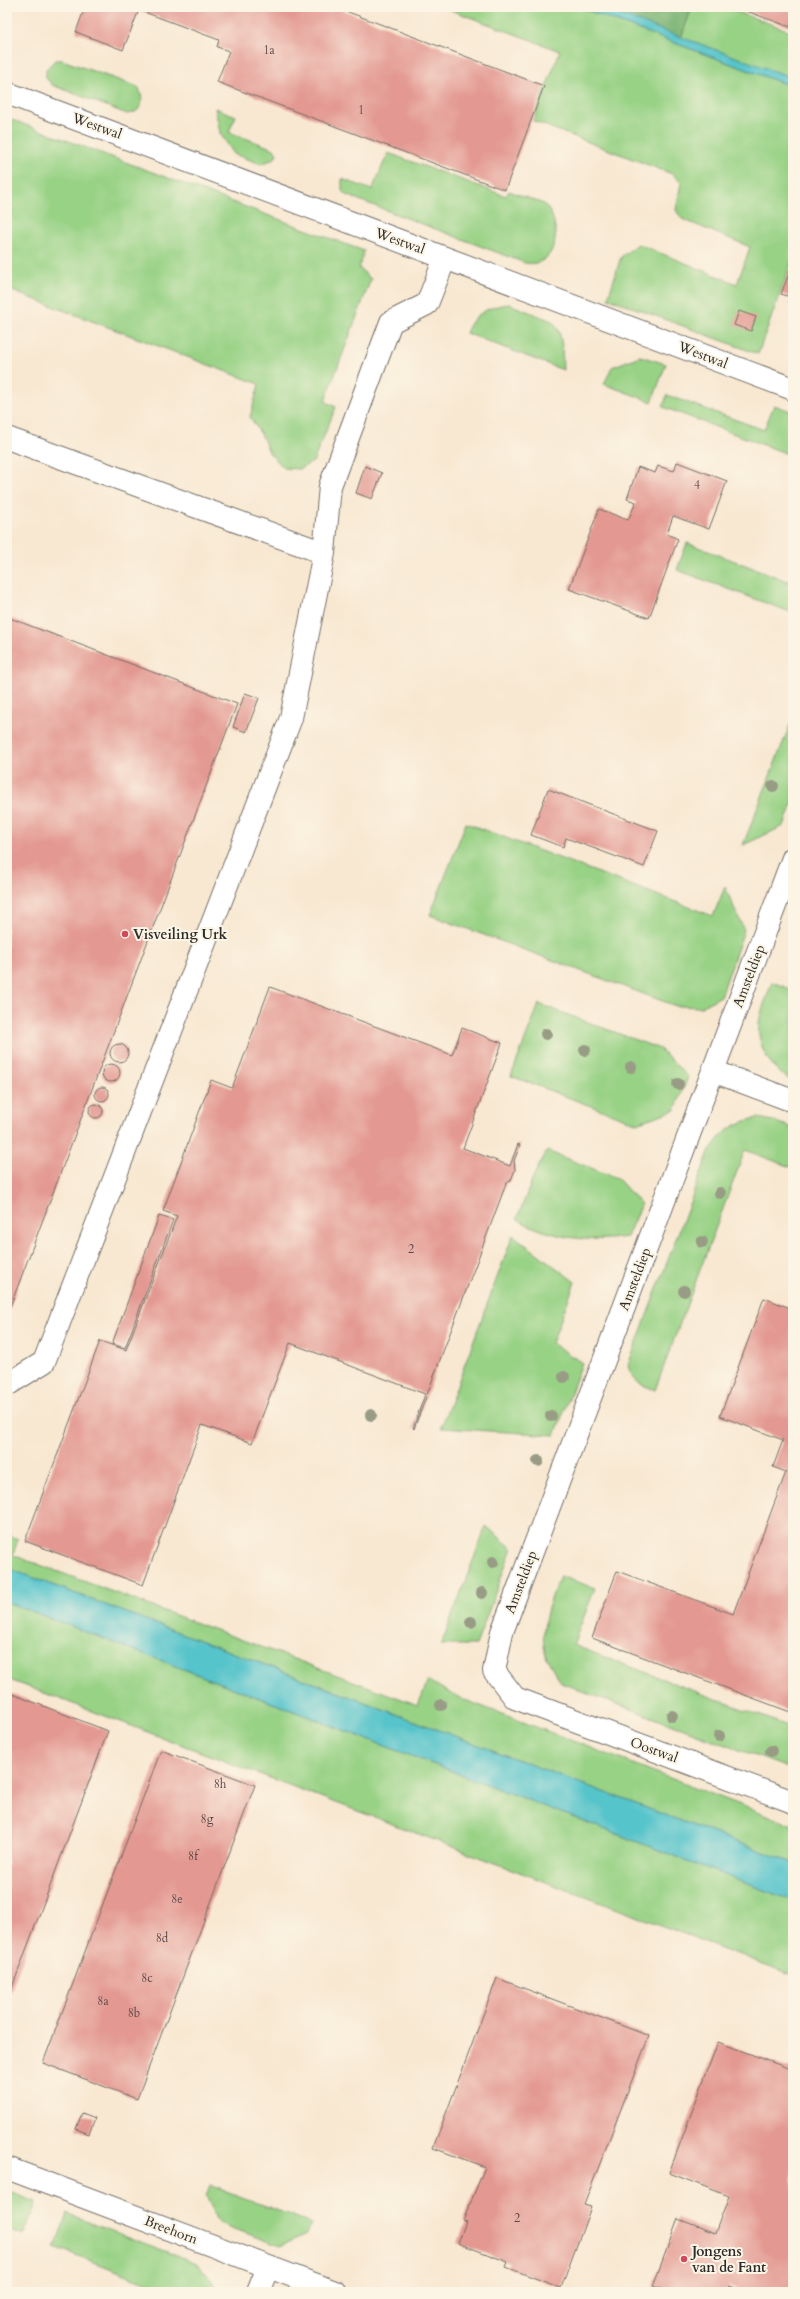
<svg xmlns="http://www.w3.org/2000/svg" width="800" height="2299" font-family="Cardo,serif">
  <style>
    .green { fill: #98d285; stroke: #627e58 }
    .forest { fill: #7ab472; stroke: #52704e }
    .water { fill: #56c4cb; stroke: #40787b }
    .building { fill: #e39992 }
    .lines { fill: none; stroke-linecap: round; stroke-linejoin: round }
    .minor-casing { stroke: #736d65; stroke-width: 24 }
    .minor { stroke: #fff; stroke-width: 22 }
    .tree { fill: #999c85 }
    .poi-dot { fill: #d1495b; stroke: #fcf5e5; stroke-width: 1.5 }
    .labels { text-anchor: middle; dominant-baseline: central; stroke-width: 4; stroke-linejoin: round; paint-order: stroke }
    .number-label { font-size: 12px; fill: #594645 }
    .street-label { font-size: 14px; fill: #2b2b2b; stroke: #fcf5e5 }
    .poi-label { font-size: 14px; font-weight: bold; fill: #2b2b2b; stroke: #fcf5e5; text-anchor: start }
  </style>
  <rect width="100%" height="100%" fill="#fcf5e5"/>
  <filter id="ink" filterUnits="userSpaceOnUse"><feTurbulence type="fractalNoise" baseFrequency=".025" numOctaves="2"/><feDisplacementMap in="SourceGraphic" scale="8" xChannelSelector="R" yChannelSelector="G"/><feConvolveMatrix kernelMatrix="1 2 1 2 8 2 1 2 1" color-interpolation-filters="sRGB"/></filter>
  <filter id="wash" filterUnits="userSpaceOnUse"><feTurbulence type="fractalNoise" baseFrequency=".012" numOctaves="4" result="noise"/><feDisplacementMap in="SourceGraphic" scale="16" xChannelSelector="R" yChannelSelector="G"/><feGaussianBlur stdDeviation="0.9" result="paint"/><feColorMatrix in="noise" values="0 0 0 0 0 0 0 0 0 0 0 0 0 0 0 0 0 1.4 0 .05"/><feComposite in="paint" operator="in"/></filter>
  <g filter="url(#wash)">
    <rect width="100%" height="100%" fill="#f8e8d2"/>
    <!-- green -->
    <path class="green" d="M443,7H578L793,87V258L758,354L608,298L621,257L638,244L737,284L750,247L682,219L676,210L681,183L672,174L533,121L560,51Z
      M692,7H724L793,32V78L681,38Z
      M55,60H62L138,87C145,99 143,113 127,114L52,85L46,78V69Z
      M215,108L236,116L229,132L274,149L277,154L274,159L261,164L234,154L220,133Z
      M7,118L364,251L359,268L371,279L325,401L336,407L313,462L299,469L284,468L270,454L262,436L250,417L259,384L7,289Z
      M388,153L506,196L509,191L544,204C564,223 558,269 525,263L346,195L342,191V179L372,190Z
      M509,304L552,321C564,333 562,354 563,370L466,333C473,314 489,306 509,304Z
      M640,356L666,364L652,402L604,384L612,367Z
      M667,395L764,430L774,405L793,412V456L663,407Z
      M687,543L793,583V613L677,570Z
      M793,717V801L784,826L743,845Z
      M466,823L713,916L725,887L744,930L721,996L701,1007L676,1006L430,915Z
      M772,982L793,990V1081C772,1072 756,1046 759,1023C761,1009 768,995 772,982Z
      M539,1004L660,1049L688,1077L675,1110L636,1123L511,1076Z
      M758,1118L773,1121L793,1128V1168L745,1150L655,1390C640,1384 632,1382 628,1365L709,1152C721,1132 735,1122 758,1118Z
      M547,1151L617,1178L641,1204L627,1237C589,1243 550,1238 517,1219L535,1173Z
      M513,1235L575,1282L552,1343L582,1363L555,1435L441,1428Z
      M486,1526L512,1548L476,1645H441Z
      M7,1535L18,1539L13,1555L418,1705L428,1681L460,1698L793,1825V1863L7,1568Z
      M560,1576L595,1588L573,1645L793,1728V1770L561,1683C557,1675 551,1667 547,1658C537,1631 550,1601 560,1576Z
      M7,1602L793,1901V1975L7,1679Z
      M210,2185L311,2223L306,2234L280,2246L219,2223L206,2196Z
      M7,2191L36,2202L24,2235L7,2229Z
      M67,2214L194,2262L210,2276L219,2292H166L164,2289L55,2247Z"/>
    <!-- forest -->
    <path class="forest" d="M599,7H692L681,38Z"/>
    <!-- water -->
    <path class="water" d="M578,7H599L793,78V87Z
      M7,1568L793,1863V1901L7,1602Z"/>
    <g id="blocks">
      <!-- building -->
      <path class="building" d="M85,7H335L544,86L505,190L217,82L229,51L217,47L219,40L139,10L123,50L76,32Z
        M735,7H793V28Z
        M793,263V298L781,294Z
        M739,311L756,317L751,331L734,325Z
        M677,462L727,481L709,529L673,516L667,534L678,539L649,618L569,589L599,509L628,520L636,502L627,499L638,467L655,473L658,466L674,471Z
        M365,466L382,473L372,499L356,493Z
        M7,617L237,704L7,1315Z
        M245,693L259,698L246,732L233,727Z
        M548,789L658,831L644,867L566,838L563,847L531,835Z
        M270,987L452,1055L462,1028L502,1043L463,1148L510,1166L518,1144L520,1145L514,1161L515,1170L511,1180L506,1184L414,1429L413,1428L425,1394L290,1343L252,1443L202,1425L143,1585L25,1541L100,1341L126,1350L177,1216L163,1211L211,1080L232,1088Z
        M110 1053a9 9 0 1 1 18 0a9 9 0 1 1-18 0Z
        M102 1073a9 9 0 1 1 18 0a9 9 0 1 1-18 0Z
        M95 1094a7 7 0 1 1 14 0a7 7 0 1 1-14 0Z
        M89 1111a7 7 0 1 1 14 0a7 7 0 1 1-14 0Z
        M159,1216L173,1220L125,1348L112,1344Z
        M764,1298L793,1309V1713L592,1638L617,1571L733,1614L786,1472L773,1467L783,1440L720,1416Z
        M7,1692L108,1731L7,2001Z
        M161,1750L255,1785L137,2099L43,2063Z
        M497,1978L649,2036L584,2205L591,2207L561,2288L506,2267L508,2262L458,2243L466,2222L463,2221L485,2167L433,2148Z
        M718,2042L793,2070V2292H745L730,2286L728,2292H668L653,2286L678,2219L715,2233L729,2196L669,2173Z
        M82,2113L95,2118L89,2134L76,2129Z"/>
    </g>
  </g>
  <g filter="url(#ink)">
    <use href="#blocks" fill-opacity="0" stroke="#736d65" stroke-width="1"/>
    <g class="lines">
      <!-- minor casing -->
      <g class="minor-casing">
        <path id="minor" d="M7,93L793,389
          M7,438L324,553
          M793,858L502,1632L494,1671L515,1698L793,1802
          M713,1071L793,1101
          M7,1385L44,1362L291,718L324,553L330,486L391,322L427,304L445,258
          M7,2168L335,2292
          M258,2292L268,2267"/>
      </g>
      <!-- minor -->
      <use href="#minor" class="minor"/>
    </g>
    <!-- trees -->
    <g class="tree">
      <circle cx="773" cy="786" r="6"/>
      <circle cx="546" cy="1034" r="6"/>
      <circle cx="585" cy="1050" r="6"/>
      <circle cx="631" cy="1067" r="6"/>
      <circle cx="678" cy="1084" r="6"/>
      <circle cx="720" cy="1193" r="6"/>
      <circle cx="702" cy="1242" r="6"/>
      <circle cx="684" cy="1291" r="6"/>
      <circle cx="564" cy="1377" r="6"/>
      <circle cx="371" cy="1415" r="6"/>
      <circle cx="551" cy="1416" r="6"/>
      <circle cx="538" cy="1461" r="6"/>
      <circle cx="493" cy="1562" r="6"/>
      <circle cx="482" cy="1593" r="6"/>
      <circle cx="471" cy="1622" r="6"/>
      <circle cx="441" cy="1705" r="6"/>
      <circle cx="672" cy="1716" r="6"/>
      <circle cx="719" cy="1736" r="6"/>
      <circle cx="771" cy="1751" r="6"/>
    </g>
  </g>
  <!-- markers -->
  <g class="poi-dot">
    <circle cx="125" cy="934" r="4"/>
    <circle cx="684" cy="2259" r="4"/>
  </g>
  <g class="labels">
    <!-- number labels -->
    <g class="number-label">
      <text x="269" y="50">1a</text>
      <text x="361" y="110">1</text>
      <text x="697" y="485">4</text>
      <text x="411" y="1249">2</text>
      <text x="220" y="1784">8h</text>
      <text x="207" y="1819">8g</text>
      <text x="193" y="1856">8f</text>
      <text x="177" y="1899">8e</text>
      <text x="162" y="1938">8d</text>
      <text x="147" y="1978">8c</text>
      <text x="103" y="2001">8a</text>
      <text x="134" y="2013">8b</text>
      <text x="517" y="2218">2</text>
    </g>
    <!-- street labels -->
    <g class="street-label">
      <text transform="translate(97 126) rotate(20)">Westwal</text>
      <text transform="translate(400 241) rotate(20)">Westwal</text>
      <text transform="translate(703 355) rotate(21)">Westwal</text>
      <text transform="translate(749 976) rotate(-69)">Amsteldiep</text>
      <text transform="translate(635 1279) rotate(-69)">Amsteldiep</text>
      <text transform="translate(521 1582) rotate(-69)">Amsteldiep</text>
      <text transform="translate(654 1750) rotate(20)">Oostwal</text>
      <text transform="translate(171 2230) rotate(21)">Breehorn</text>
    </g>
    <!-- poi labels -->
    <g class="poi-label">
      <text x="133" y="934">Visveiling Urk</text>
      <text x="692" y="2251">Jongens<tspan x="692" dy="16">van de Fant</tspan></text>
    </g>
  </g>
  <!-- margin -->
  <rect width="800" height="2299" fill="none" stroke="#fcf5e5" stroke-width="24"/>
</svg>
